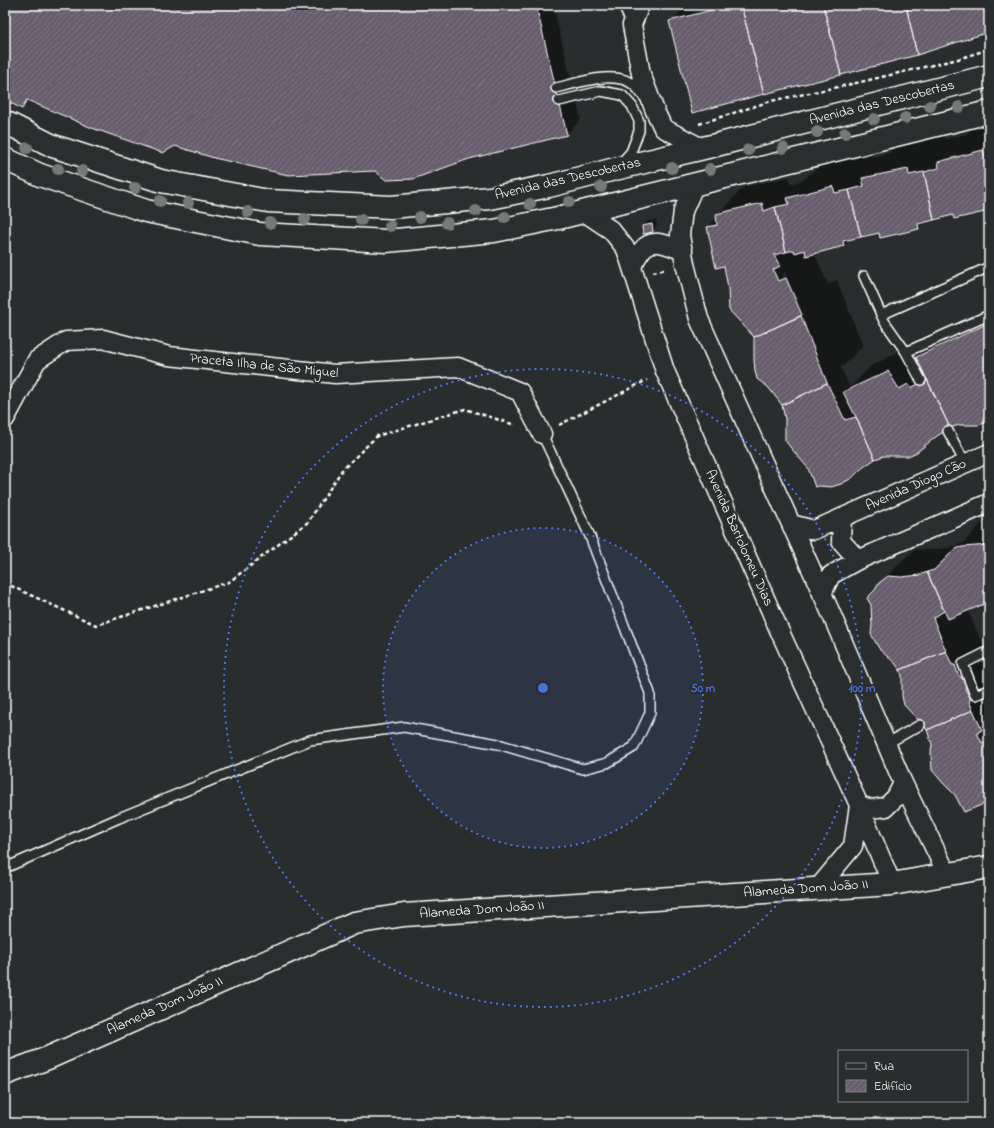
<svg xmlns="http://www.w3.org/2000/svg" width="994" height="1128" font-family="'Indie Flower',sans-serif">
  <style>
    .shadow { fill: #0007; fill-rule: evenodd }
    .building { fill: url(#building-hatch); stroke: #fff }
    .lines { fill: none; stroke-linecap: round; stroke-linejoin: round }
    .lane-casing { stroke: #fff; stroke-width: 12 }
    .street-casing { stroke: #fff; stroke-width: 21 }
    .secondary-casing { stroke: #fff; stroke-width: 25 }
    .path { stroke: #fff; stroke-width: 2.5; stroke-dasharray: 4 3; stroke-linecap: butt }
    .lane { stroke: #2a2d2e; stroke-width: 9 }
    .street { stroke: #2a2d2e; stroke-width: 18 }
    .secondary { stroke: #2a2d2e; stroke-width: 22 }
    .tree { fill: #757b76 }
    .ring { fill: none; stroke: #4a71e0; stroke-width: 2; stroke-dasharray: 2 4 }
    .labels { text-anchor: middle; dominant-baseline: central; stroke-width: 4; stroke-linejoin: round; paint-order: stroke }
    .street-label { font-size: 14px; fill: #fff; stroke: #2a2d2e }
    .centre { fill: #4a71e0; stroke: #2a2d2e; stroke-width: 2 }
    .ring-label { font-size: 12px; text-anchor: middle; font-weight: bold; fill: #4a71e0; stroke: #2a2d2e; stroke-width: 4; stroke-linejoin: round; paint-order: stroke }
  </style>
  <defs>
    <pattern id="building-hatch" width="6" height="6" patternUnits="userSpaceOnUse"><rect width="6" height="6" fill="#675d6d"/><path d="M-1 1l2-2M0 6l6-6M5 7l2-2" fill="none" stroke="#7e7583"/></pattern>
  </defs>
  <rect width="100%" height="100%" fill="#2a2d2e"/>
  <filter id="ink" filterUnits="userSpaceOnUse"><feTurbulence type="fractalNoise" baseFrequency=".025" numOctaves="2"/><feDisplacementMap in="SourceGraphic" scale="8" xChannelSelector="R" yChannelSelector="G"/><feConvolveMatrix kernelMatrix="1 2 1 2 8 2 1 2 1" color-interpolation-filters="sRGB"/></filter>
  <g filter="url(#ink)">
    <!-- shadow -->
    <path class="shadow" d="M5,5H553L581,119L567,134L375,170L29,100L22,108L5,99Z
      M687,5H989V31L671,21Z
      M989,122V210L954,214L926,221L919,228L880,232L851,238L844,245L814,252L828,284L837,280L863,346L841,368L850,387L872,365L915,344L920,353L944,330L989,309V421L978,424L786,419L782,404L769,387L755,360V336L729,288L724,265L708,227L717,218V215L744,187L789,177L791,184L803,180L824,162L869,150L871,157L889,153L900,142L944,133L945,139L966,134L975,125ZM805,249L807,256H806L803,250ZM785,273L796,299H794L783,274Z
      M656,220L657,226L653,231L643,226L648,221Z
      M989,521V601L968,610L980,639L982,638L985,648L989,650V801L933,744L931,737L903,675L896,662L876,589L880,583L907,556L916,549L929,550L948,548L963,543L983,522Z"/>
    <!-- building -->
    <path class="building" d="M5,5H536L567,135L469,159L413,179L386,180L375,171L288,175L214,158L175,146L163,153L92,128L27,100L22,109L5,100Z
      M731,5H741L764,94L692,113L669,21Z
      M741,5H823L841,75L764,94Z
      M823,5H906L917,55L841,75Z
      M906,5H989V32L917,55Z
      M983,150L985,157L989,156V211L954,219L953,215L934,220L924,172L939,168L938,162Z
      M908,169L909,175L924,172L934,220L918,224L919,229L880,238L879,233L861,237L849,190L864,186L862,178Z
      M833,186L835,193L849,190L861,237L843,241L844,246L806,256L805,250L795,253L794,250L786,252L775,207L789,204L787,198Z
      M762,203L764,211L775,207L786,252L774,255L780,266L773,270L778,281L786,278L802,315L754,337L729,310L728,288L724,266L716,268L707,227L717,225L716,214Z
      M652,224L653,232L643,234L642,226Z
      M801,316L827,383L782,405L768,387L757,379L755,371L754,360V337Z
      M984,325L989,334V422L978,425H959L950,428L916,357Z
      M888,371L899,389L908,384L911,388L927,379L950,428L937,436L917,452L908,456H884L875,459L856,417L843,392Z
      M827,383L845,420L856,417L875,459L861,469L852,478L841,484L831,487L820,486L815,487L808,468L790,447L785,440V419L782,405Z
      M989,545V602L948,619L927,572L934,570L955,549L962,547Z
      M927,572L944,611L933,618L946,651L900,670L895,663L880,650L871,634L872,625L871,605L867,598L875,590L879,583L888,576L901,577L920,575Z
      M946,651L952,665H955L958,675L962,678L966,684L965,689L971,699L969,701L973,710L927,730L921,721L916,718L904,705L902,696V675L900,670Z
      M973,710L982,730L977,733L982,743L989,739V802L964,812L955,795L943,783L932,770L931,753L932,744L927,730Z"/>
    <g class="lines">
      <!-- lane casing -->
      <g class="lane-casing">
        <path id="lane" d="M623,5L631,23
          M556,88C578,83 617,69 635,86C638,89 641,93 643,96
          M559,101L601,91L622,95L632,106L639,121V131L631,152L622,162
          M864,276L884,321L906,352L921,380
          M881,315L989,267
          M906,352L989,315
          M948,431L965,463
          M989,651L963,664L975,695L989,690
          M886,744L920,725
          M5,868L119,818L310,740L404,727L498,744L583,769L607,763L634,747L650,713V693L589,534L542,434"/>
      </g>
      <!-- street casing -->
      <g class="street-casing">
        <path id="street" d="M640,5L632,25L641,74L655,111L663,128L702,148
          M584,212L611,230L626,249L635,277L665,371L780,632L859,805L871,809L886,807L896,797L903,783L830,611L699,319L685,264L680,235L683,211L695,184
          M632,266C635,261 638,255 642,250C653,236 670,246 683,251
          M5,419L37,360L66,341L103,339L169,356L335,374L458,367L520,392L542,434
          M842,518L841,541L858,560
          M791,524L814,530L989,453
          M822,594L831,575L858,560L989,503
          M903,783L947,874
          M859,806L892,884
          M818,888L853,846L859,805"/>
      </g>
      <!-- secondary casing -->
      <g class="secondary-casing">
        <path id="secondary" d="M5,122L53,146L161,181L268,201L391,207L490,198L549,186L615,169L716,145L989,76
          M5,159L40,175L146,211L260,234L386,241L494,231L558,218L989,112
          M5,1074L48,1058L354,923L404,915L892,884L989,867"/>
      </g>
      <!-- path -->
      <path class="path" d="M699,124L771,101L852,84L958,59L989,49
        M653,272L666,269
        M559,425L647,380
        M5,582L15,588L96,625L229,582L308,522L342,470L377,436L465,409L515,425"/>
      <!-- lane -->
      <use href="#lane" class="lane"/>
      <!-- street -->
      <use href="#street" class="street"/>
      <!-- secondary -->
      <use href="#secondary" class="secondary"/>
    </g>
    <!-- trees -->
    <g class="tree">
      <circle cx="930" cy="106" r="6"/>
      <circle cx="959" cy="107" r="6"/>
      <circle cx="905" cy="118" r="6"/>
      <circle cx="874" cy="119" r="6"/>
      <circle cx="817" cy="132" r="6"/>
      <circle cx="845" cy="133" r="6"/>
      <circle cx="27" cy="148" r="6"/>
      <circle cx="783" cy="148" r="6"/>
      <circle cx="748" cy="150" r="6"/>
      <circle cx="672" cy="168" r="6"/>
      <circle cx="58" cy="169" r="6"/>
      <circle cx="710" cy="169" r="6"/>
      <circle cx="82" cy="171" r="6"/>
      <circle cx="601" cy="187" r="6"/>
      <circle cx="135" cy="188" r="6"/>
      <circle cx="160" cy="201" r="6"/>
      <circle cx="569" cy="202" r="6"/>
      <circle cx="188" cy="203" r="6"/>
      <circle cx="530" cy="204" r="6"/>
      <circle cx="476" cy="211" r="6"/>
      <circle cx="248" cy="212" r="6"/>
      <circle cx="420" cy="217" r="6"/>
      <circle cx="505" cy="217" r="6"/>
      <circle cx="305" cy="219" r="6"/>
      <circle cx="361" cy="220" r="6"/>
      <circle cx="270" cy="223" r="6"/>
      <circle cx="447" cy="223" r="6"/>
      <circle cx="390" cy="226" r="6"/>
    </g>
  </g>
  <!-- distance rings -->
  <circle cx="543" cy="688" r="160" fill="#4a71e0" fill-opacity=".12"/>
  <g class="ring">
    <circle cx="543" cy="688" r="160"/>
    <circle cx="543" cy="688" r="319"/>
  </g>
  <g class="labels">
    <!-- street labels -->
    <g class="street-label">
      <text transform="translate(882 103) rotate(-14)">Avenida das Descobertas</text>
      <text transform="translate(568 179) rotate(-13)">Avenida das Descobertas</text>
      <text transform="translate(264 366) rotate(6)">Praceta Ilha de São Miguel</text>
      <text transform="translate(916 485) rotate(-24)">Avenida Diogo Cão</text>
      <text transform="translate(739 538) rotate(66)">Avenida Bartolomeu Dias</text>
      <text transform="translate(806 889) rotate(-4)">Alameda Dom João II</text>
      <text transform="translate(482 910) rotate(-4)">Alameda Dom João II</text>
      <text transform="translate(165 1006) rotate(-24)">Alameda Dom João II</text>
    </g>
  </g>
  <circle cx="543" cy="688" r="6" class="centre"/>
  <g class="ring-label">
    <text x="703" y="692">50 m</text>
    <text x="862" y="692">100 m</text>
  </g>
  <!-- margin -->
  <rect width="994" height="1128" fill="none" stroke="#2a2d2e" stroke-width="20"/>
  <rect x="10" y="10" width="974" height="1108" fill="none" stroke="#fff" stroke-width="1.5" filter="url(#ink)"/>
  <!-- legend -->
  <rect x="838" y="1050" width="130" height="52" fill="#2a2d2e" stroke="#7f8182"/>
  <rect x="846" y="1063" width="20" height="6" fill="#2a2d2e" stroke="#7f8182"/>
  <text x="874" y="1070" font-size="12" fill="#ffffff">Rua</text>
  <rect x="846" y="1080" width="20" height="12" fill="url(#building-hatch)" stroke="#7f8182"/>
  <text x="874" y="1090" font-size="12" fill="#ffffff">Edifício</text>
</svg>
